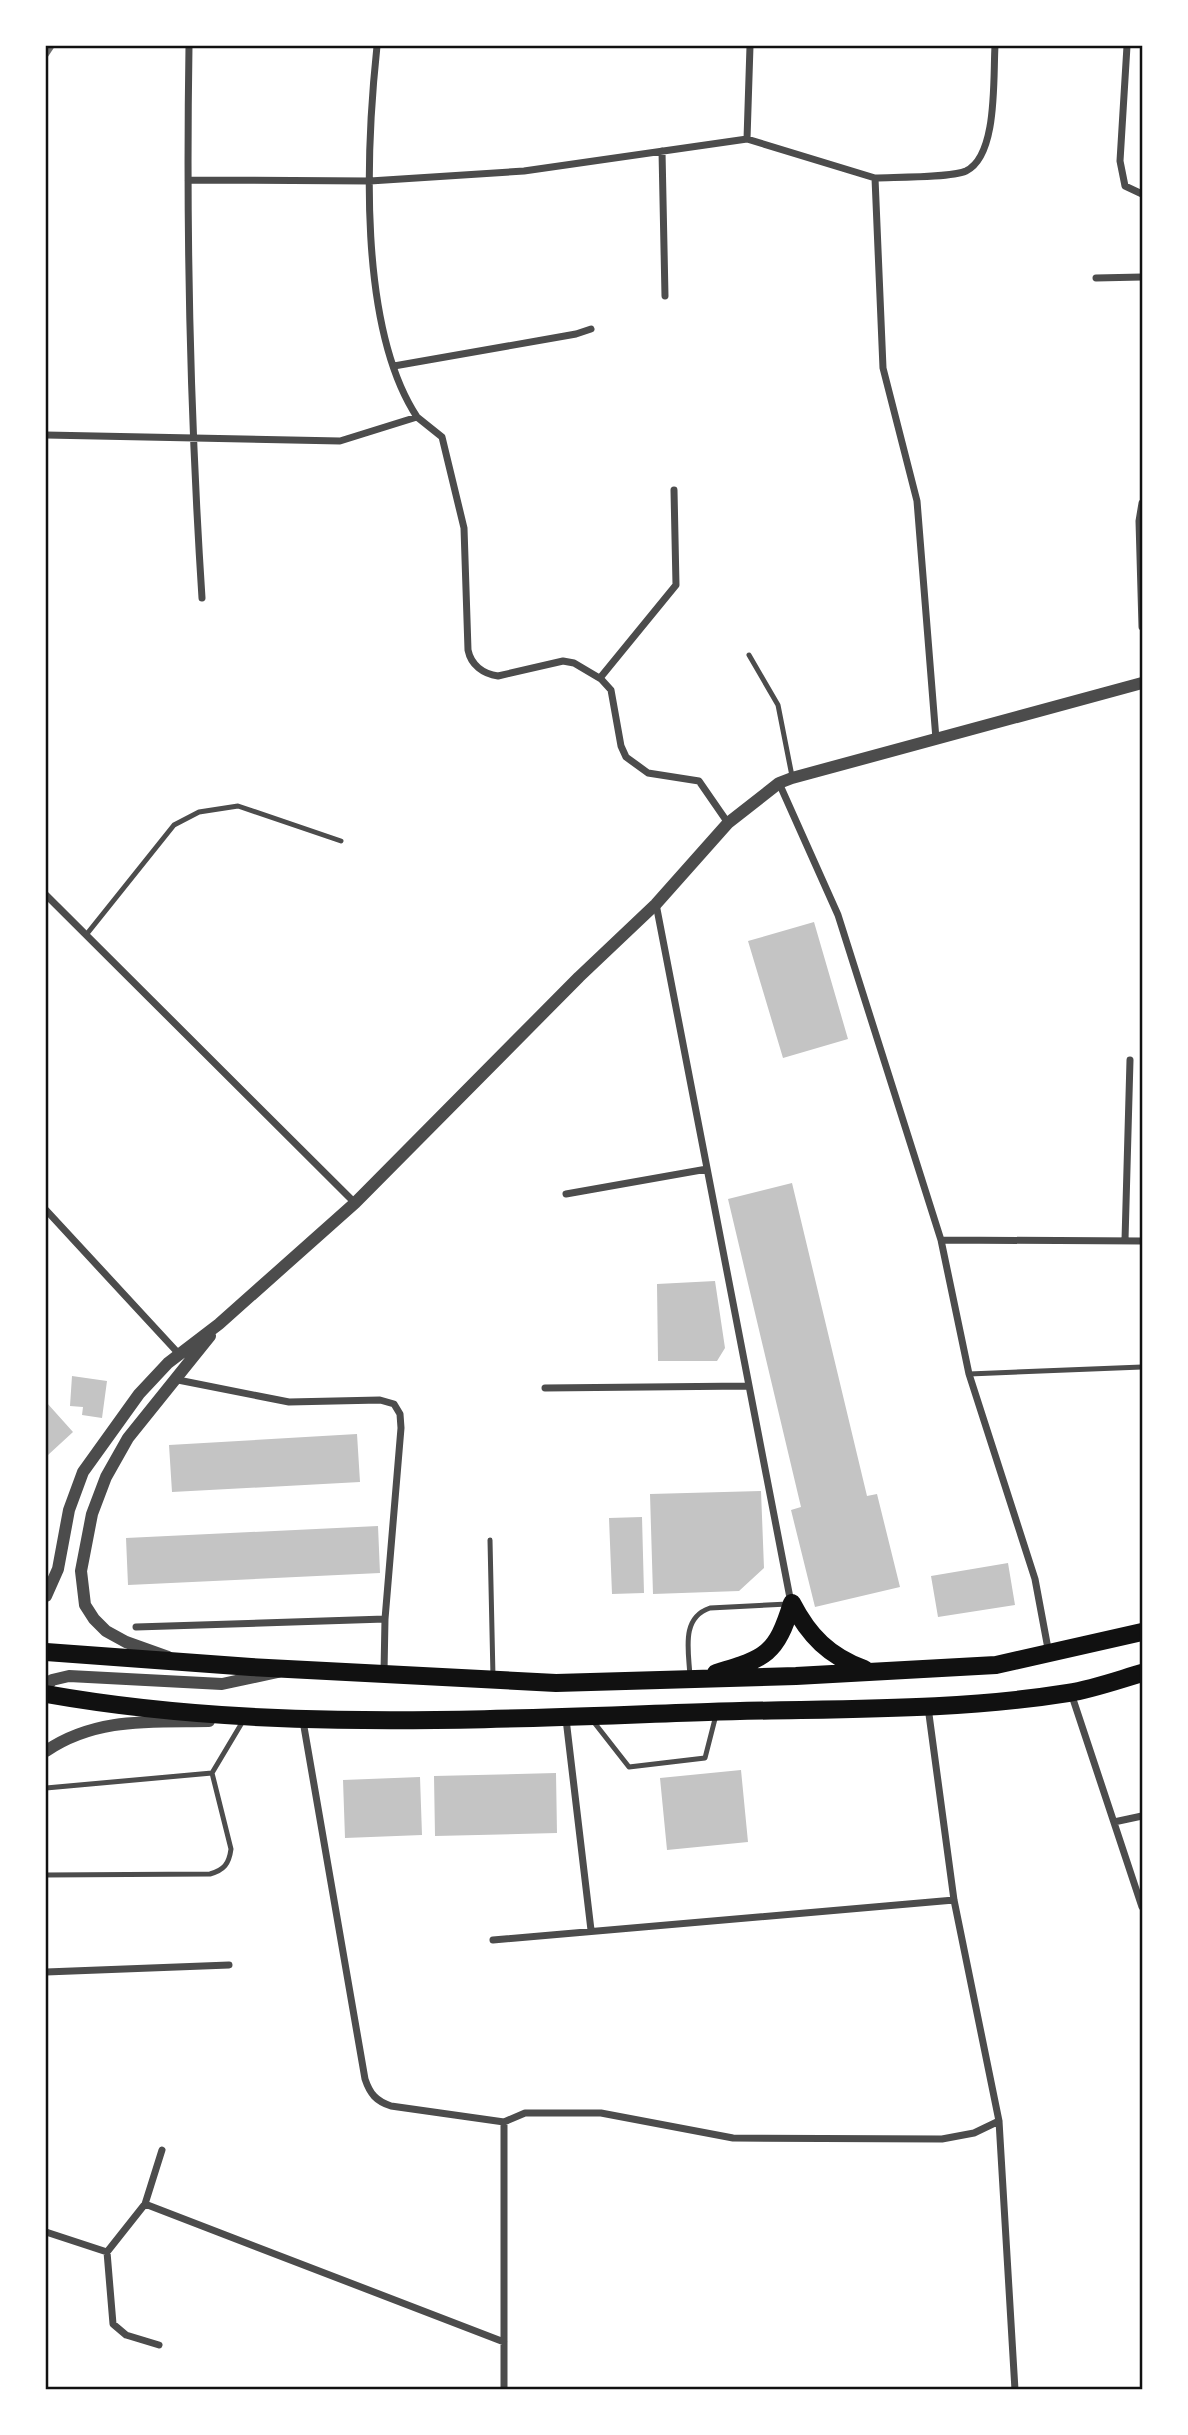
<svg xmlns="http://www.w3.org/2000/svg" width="1188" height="2435" font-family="Overpass,sans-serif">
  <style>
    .building { fill: #c4c4c4 }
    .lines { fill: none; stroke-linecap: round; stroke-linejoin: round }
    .service { stroke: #4c4c4c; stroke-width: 5 }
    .minor { stroke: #4c4c4c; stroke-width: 7 }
    .tertiary { stroke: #4c4c4c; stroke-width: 12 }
    .primary { stroke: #111; stroke-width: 18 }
    .rail { stroke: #707070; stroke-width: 5 }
    .neatline { fill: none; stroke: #111; stroke-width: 2.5 }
  </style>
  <rect width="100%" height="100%" fill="#fff"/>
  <!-- building -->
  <path class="building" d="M814,922L848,1039L783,1058L748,941Z
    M792,1183L867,1496L877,1494L900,1587L815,1607L791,1510L801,1507L728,1199Z
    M715,1281L725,1348L717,1361H658L657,1284Z
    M72,1376L107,1381L102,1418L82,1415L83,1407L70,1406Z
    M47,1403L73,1432L48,1455L46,1452Z
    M357,1434L360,1482L172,1492L169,1445Z
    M761,1491L764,1568L739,1591L653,1594L650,1494Z
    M642,1517L644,1593L612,1594L609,1518Z
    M378,1526L380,1573L128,1585L126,1538Z
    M1008,1563L1015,1605L938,1617L931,1576Z
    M741,1770L748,1842L667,1850L660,1778Z
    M556,1773L557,1833L435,1836L434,1776Z
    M420,1777L422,1835L345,1838L343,1780Z"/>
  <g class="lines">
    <!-- service -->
    <path class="service" d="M749,655L778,705L792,776
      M86,935L174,825L199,812L238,806L341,841
      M969,1374L1142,1367
      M490,1540L493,1677
      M690,1677C689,1652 680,1618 710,1608L788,1604
      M593,1721L629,1767L705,1758L716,1715
      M46,1788L212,1773L243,1721
      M46,1875L210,1874C224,1870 229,1864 231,1849L212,1773"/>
    <!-- minor -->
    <path class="minor" d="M189,46C186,230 190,414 202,598
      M377,46C366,150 358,327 417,417
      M750,46L747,139L875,178L883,368L917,501L936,739
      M1127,46L1120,161L1125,186L1142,194
      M662,151L665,296
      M875,178C895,177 950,178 966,171C998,156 993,77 995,46
      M188,180L370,181L524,171L747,139
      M1096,278L1142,277
      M394,366L576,334L591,329
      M46,435L340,441L417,417L442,437L464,528L468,650C471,665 483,674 498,676L563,661L574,663L601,679L611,690L621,746L626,757L648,773L699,781L728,823
      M1142,503L1139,521L1142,627
      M600,678L676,585L674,490
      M779,783L838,915L941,1240L969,1374L1035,1579L1049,1654
      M46,895L355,1203
      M656,904L791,1603
      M566,1194L707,1169
      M46,1210L179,1354
      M941,1240L1142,1241
      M1125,1240L1130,1060
      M178,1380L289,1402L380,1400L394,1404L400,1414L401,1428L385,1619L384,1672
      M545,1388L748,1386
      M136,1627L385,1619
      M1071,1693L1142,1907
      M928,1707L954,1900L999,2121L1015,2390
      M566,1719L591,1930
      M303,1721L365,2079C370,2094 376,2101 391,2106L504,2122L525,2113H601L733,2138L942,2139L974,2133L999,2121
      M1114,1822L1142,1816
      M493,1940L954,1900
      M46,1972L229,1965
      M145,2204L162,2150
      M46,2232L107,2252L145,2204L504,2342
      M107,2252L113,2324L126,2335L159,2345
      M504,2390V2122"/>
    <!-- tertiary -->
    <path class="tertiary" d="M46,1596L58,1569L69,1510L83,1472L139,1394L168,1363L219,1324L355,1203L579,977L656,904L728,823L779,783L792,778L1142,683
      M168,1657L126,1642L106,1631L94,1619L85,1605L81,1571L92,1514L106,1477L128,1438L210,1336
      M46,1687L52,1680L69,1676L222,1684L278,1672
      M46,1751C96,1717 151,1722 209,1721"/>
    <!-- primary -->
    <path class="primary" d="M792,1603C809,1636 829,1656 864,1669
      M46,1652L251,1667L556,1683L796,1676L996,1665L1142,1632
      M716,1673C766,1658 776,1655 792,1603
      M46,1694C265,1733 487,1719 708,1712C827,1708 950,1712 1068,1693C1093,1689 1118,1680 1142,1673"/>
    <!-- rail -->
    <path class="rail" d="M46,55L52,46"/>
  </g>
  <!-- border -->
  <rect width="1188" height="2435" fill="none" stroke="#ffffff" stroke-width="94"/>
  <rect x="47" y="47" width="1094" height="2341" class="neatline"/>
</svg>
